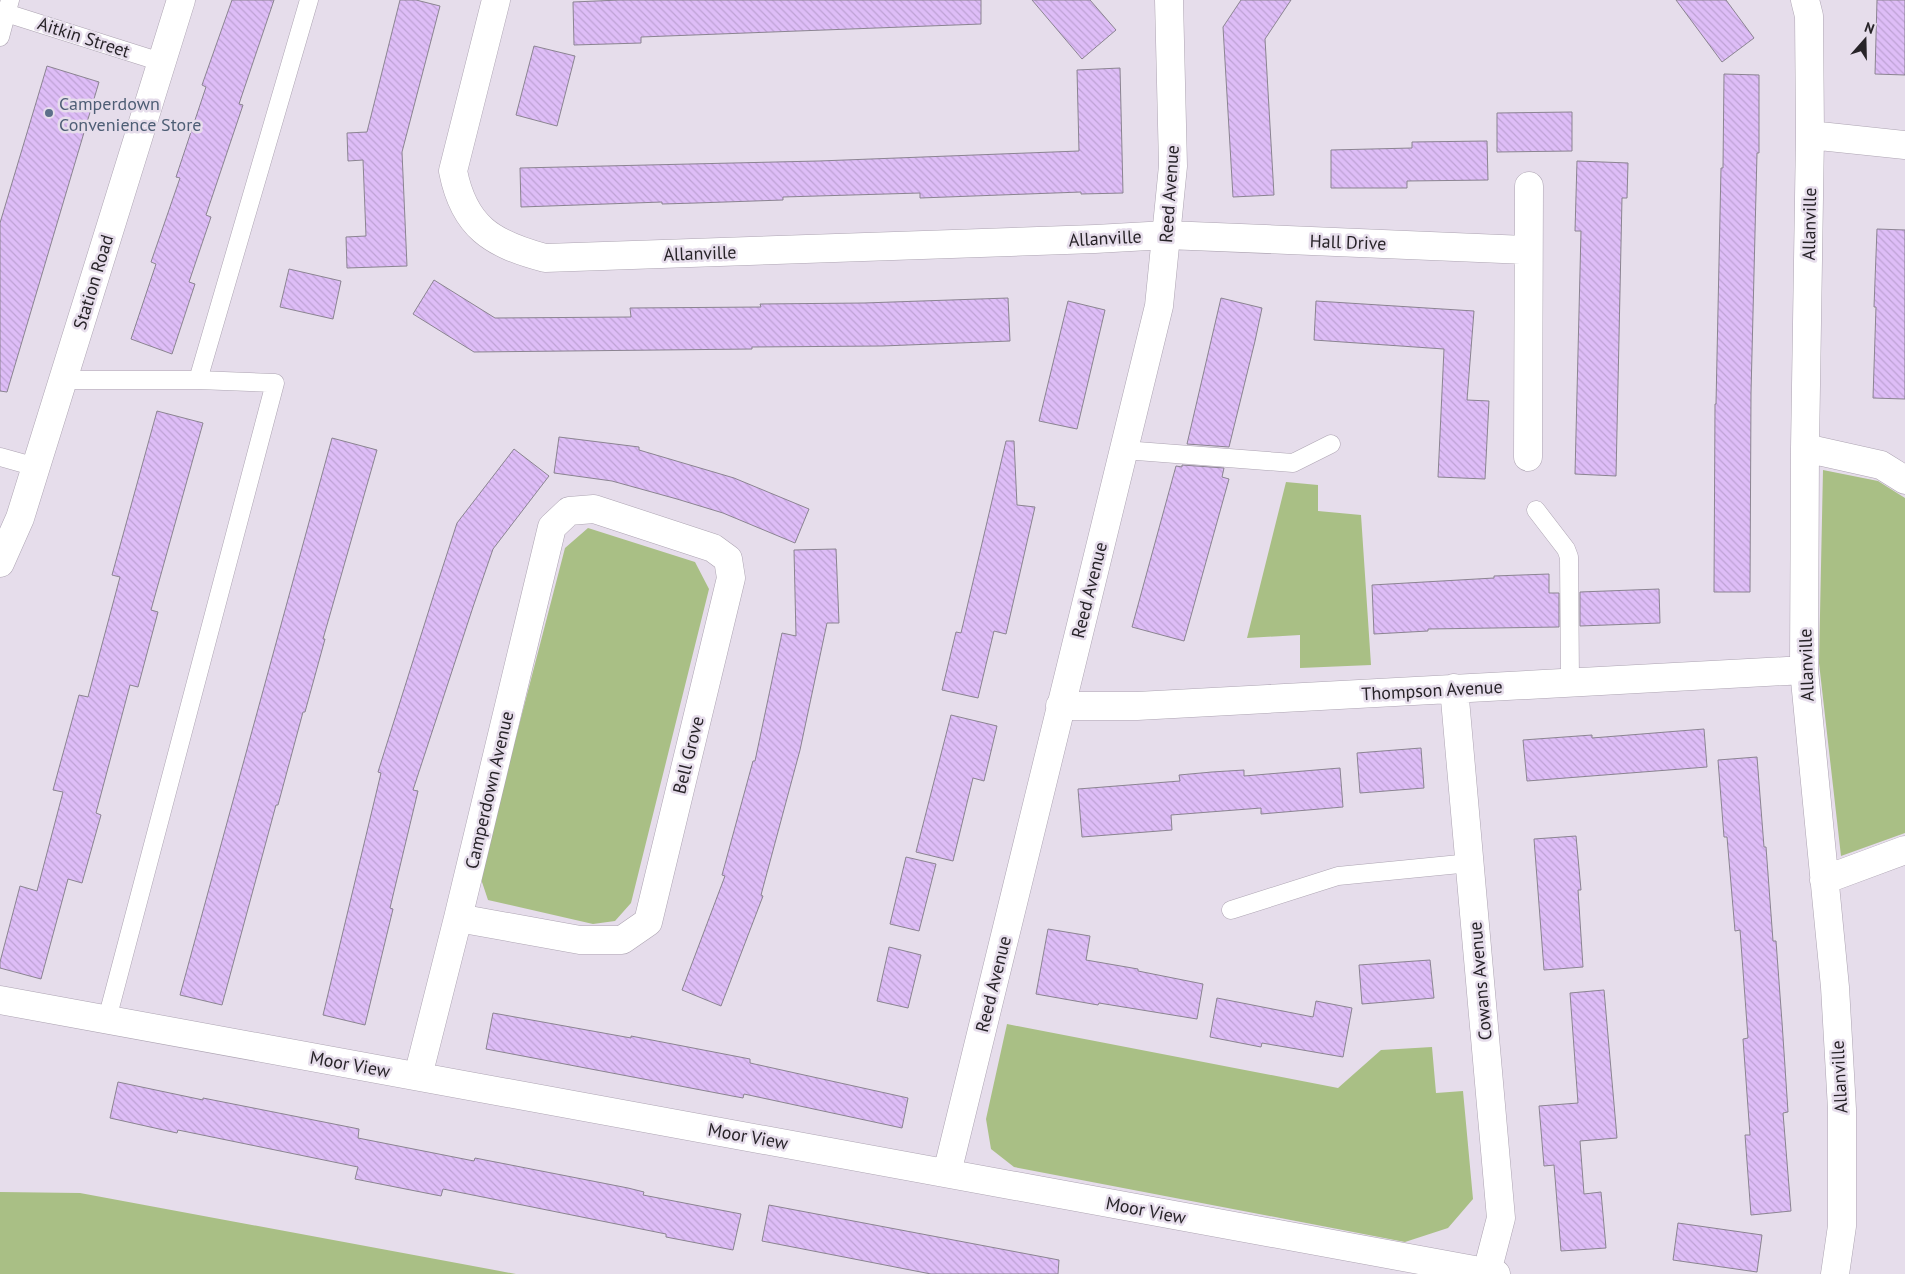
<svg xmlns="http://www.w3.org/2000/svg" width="1905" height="1274" font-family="'PT Sans',sans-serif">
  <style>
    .green { fill: #a9bf85 }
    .building { fill: url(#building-back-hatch); stroke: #8b8491 }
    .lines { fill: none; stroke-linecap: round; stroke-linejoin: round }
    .service-casing { stroke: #ada4b2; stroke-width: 19 }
    .minor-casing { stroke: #ada4b2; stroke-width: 29 }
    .secondary-casing { stroke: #ada4b2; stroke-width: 29 }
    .service { stroke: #fff; stroke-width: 18 }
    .minor { stroke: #fff; stroke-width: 28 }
    .secondary { stroke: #fff; stroke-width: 28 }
    .service-dot { fill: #5c6f8a; stroke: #e6ddeb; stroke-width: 2 }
    .labels { text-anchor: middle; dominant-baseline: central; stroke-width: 5; stroke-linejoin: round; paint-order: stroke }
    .street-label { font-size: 18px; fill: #272328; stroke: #e6ddeb }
    .service-label { font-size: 18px; fill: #4e5e75; stroke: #e6ddeb; text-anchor: start }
  </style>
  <defs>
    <pattern id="building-back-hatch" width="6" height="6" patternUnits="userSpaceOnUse" patternTransform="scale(1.25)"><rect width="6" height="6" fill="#debdf7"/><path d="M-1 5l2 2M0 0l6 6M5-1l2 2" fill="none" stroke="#bea2d4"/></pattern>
  </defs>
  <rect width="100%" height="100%" fill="#e6ddeb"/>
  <!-- green -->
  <path class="green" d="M1823,470L1878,481L1905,498V833L1841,856L1819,663Z
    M1286,482L1318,485V511L1361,515L1371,665L1300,668V635L1247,638Z
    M588,528L695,562L709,589L631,903L615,921L593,924L488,900L480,876L565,548Z
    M1007,1024L1338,1088L1381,1050L1432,1047L1436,1093L1463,1091L1473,1199L1448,1228L1405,1242L1014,1167L991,1149L986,1119Z
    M0,1192L80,1193L516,1274H0Z"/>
  <!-- building -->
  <path class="building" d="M232,0H274L239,104L243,105L206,215L211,217L189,282L195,284L172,354L131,339L156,264L151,262L180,178L176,177L206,87L202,85Z
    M400,0H416L440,6L402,152L407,266L347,268L346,237L366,236L363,160L348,161L347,133L367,132Z
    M620,0H981V24L641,37V43L574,45L573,2Z
    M1032,0H1090L1116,30L1082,59Z
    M1241,0H1291L1265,39L1274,195L1233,197L1223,27Z
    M1676,0H1726L1754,38L1722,62Z
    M1877,0H1905V75L1875,74Z
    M534,46L575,56L557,126L516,115Z
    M47,66L99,82L7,392L0,391V223Z
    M1120,68L1123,193L1081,194V192L920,198V193L783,197V200L696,203L662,204V202L521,207L520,168L819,161L1079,151L1077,70Z
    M1724,74L1759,75V153H1757L1751,393L1750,592H1714L1715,404H1716L1721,168H1723Z
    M1572,112V151L1497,152V113Z
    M1487,141L1488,180L1407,181V188H1331V150L1412,148V142Z
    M1577,161L1628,163L1627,198H1622L1616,476L1575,474L1581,231H1575Z
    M1877,229L1905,230V399L1873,398L1876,307H1874Z
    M289,269L341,281L333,319L280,307Z
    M434,280L495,318L631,317L630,308L761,307L760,304L864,303L1008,298L1010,341L882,346L752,347V349L474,352L413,314Z
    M1221,298L1262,308L1255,341L1229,447L1187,444Z
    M1068,301L1105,310L1077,429L1039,421Z
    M1316,301L1474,311L1467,400L1489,401L1485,479L1438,477L1444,349L1314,340Z
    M157,411L203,423L151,610L158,612L138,687L130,685L96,813L101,815L82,883L68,879L41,979L0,968V962L20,886L37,891L63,792L53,790L79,695L88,697L120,577L112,575Z
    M559,437L639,447V450L734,478L809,509L795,543L723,513L677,499L612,481L554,473Z
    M332,438L377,450L323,639H325L305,712H303L278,805H276L222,1005L180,995Z
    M1006,441H1014L1017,505L1035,507L1006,634L994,631L978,698L942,690L956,632L961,633Z
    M514,449L549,476L493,549L473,607L413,790L418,791L390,908L393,909L365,1025L323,1015L381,773L378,772L434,594L457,523Z
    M1182,465L1224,468L1222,477L1229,479L1184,641L1132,627L1176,466L1182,467Z
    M836,549L839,623H827L800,750L761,895L763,896L721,1006L682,990L725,876L722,875L753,761H755L782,633L796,636L794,550Z
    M1549,574V593H1559V627L1428,629V631L1374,634L1372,585L1494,578V576Z
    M1659,589L1660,623L1580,626V592Z
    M951,715L997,726L984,781L973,778L953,861L916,852Z
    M1704,729L1707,767L1527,781L1523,740L1592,735V738Z
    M1421,748L1424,788L1360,793L1357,753Z
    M1757,757L1764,847H1766L1773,941H1776L1782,1022L1788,1112L1783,1113L1791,1211L1751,1215L1745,1135H1750L1743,1039L1748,1038L1740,930L1735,931L1727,837H1724L1718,760Z
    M1340,768L1343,807L1261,814V808L1171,815L1172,830L1082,837L1078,789L1180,781L1179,775L1212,772L1244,770V776Z
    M1576,836L1581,890H1578L1583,967L1544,970L1534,839Z
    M906,857L936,864L919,931L890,924Z
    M1048,929L1090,936L1086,960L1138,969V971L1203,984L1197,1019L1099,1003L1098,1005L1036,994Z
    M889,947L921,955L908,1008L877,1001Z
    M1430,960L1434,998L1362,1004L1359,965Z
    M1604,990L1617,1138L1580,1141L1584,1194L1601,1192L1606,1248L1561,1251L1554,1165L1544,1166L1539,1106L1578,1103L1570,993Z
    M1217,998L1313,1017L1316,1001L1352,1008L1343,1057L1262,1043L1261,1047L1210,1037Z
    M493,1013L631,1038V1036L750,1059V1063L908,1098L902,1128L744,1094L743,1098L486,1049Z
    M118,1082L203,1100V1098L359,1129L358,1138L474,1161L475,1158L628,1188L644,1192L643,1195L741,1214L733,1250L666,1237V1234L443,1189L441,1196L355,1179L358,1167L178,1130L177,1133L110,1118Z
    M769,1205L1059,1260L1058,1274H931L762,1241Z
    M1678,1223L1762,1235L1757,1272L1673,1260Z"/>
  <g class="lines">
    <!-- service casing -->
    <g class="service-casing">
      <path id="service" d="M6,13L161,62
        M0,37L10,0
        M63,380H198L275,383L107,1019
        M198,380L309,0
        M1124,450L1293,463L1331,444
        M0,457L36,467
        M1536,510L1566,549L1569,557L1570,682
        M1231,910L1338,876L1470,863"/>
    </g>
    <!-- minor casing -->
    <g class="minor-casing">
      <path id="minor" d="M496,0L453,171C464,227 492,244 545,258L1095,239L1167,235L1528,250
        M1805,0L1809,16L1810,135L1805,448L1804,670L1835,987L1842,1109V1226L1835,1274
        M1810,135L1905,145
        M1805,448L1881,465L1905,480
        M1528,457L1529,186
        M1454,688L1501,1218L1487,1272
        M1060,706H1137L1804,670
        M1824,880L1905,850
        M0,1000L1496,1274
        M418,1076L458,918L552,527L569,511L594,509L713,548L728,559L731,578L648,922L622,940H580L458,918
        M947,1173L1159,306L1173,166L1169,0"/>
    </g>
    <!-- secondary casing -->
    <g class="secondary-casing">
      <path id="secondary" d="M0,563L20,518L181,0"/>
    </g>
    <!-- service -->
    <use href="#service" class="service"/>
    <!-- minor -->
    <use href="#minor" class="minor"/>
    <!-- secondary -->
    <use href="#secondary" class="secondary"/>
  </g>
  <!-- markers -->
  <circle class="service-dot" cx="49" cy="113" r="5"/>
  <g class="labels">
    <!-- street labels -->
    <g class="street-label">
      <text transform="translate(84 37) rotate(18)">Aitkin Street</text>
      <text transform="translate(1169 194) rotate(-86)">Reed Avenue</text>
      <text transform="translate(1809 224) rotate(-89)">Allanville</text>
      <text transform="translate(1105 238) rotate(-3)">Allanville</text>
      <text transform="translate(1348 242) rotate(2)">Hall Drive</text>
      <text transform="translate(700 253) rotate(-2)">Allanville</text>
      <text transform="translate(93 282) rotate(-73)">Station Road</text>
      <text transform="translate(1089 590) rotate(-76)">Reed Avenue</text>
      <text transform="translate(1806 665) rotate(-92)">Allanville</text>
      <text transform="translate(1432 690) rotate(-3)">Thompson Avenue</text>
      <text transform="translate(688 755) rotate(-76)">Bell Grove</text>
      <text transform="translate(489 790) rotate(-77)">Camperdown Avenue</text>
      <text transform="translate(1480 981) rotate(-95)">Cowans Avenue</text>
      <text transform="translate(993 984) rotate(-76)">Reed Avenue</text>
      <text transform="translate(350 1064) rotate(10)">Moor View</text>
      <text transform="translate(1839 1077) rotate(-93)">Allanville</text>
      <text transform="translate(748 1136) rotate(10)">Moor View</text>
      <text transform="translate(1146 1210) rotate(11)">Moor View</text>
    </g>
    <!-- service labels -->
    <g class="service-label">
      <text x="59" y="103">Camperdown<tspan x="59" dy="21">Convenience Store</tspan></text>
    </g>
  </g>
  <!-- north arrow -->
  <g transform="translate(1865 40) rotate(20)" stroke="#e6ddeb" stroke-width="4" paint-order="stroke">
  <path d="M0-4L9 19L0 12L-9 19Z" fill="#272328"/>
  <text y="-8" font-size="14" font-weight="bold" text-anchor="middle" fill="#272328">N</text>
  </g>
</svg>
